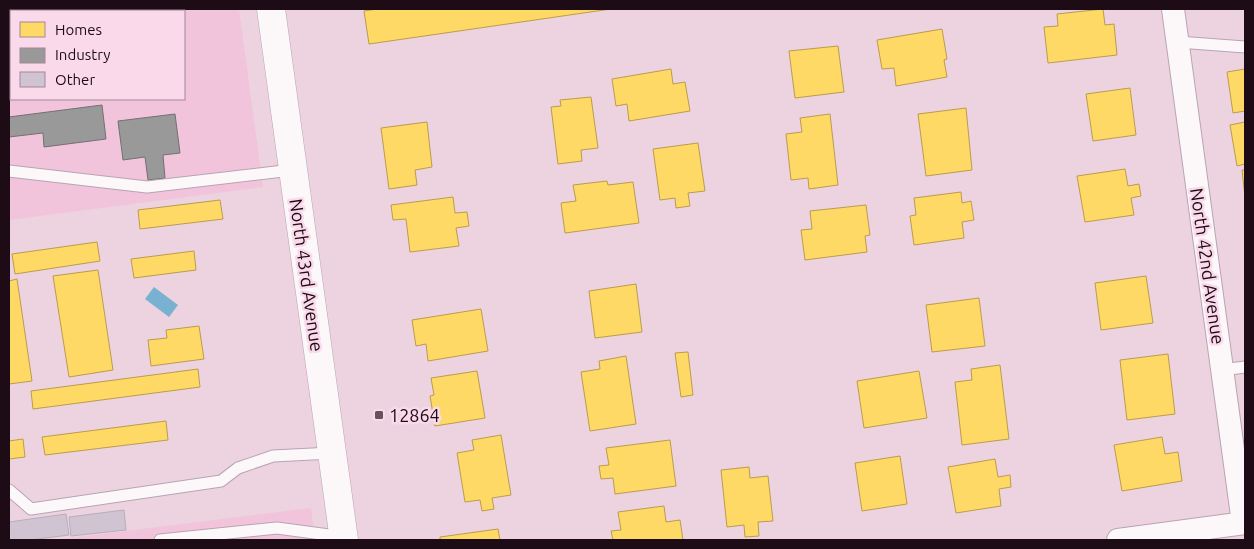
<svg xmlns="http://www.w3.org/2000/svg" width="1254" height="549" font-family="Ubuntu,sans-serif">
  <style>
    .built { fill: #f1c4dc; fill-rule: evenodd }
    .water { fill: #79b2d0 }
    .homes { fill: #ffd966; stroke: #bb9c4e }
    .industry { fill: #999; stroke: #746f72 }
    .building { fill: #d0c3d2; stroke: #b9adbc }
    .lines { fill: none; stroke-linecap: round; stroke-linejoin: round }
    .lane-casing { stroke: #b9a4af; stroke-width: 13 }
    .street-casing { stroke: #b9a4af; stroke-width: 24 }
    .secondary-casing { stroke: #b9a4af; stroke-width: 29 }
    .lane { stroke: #fcf8fa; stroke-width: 11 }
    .street { stroke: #fcf8fa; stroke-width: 22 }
    .secondary { stroke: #fcf8fa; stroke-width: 28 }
    .poi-dot { fill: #66515d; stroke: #fadaea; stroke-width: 2 }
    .labels { text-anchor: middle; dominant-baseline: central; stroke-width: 5; stroke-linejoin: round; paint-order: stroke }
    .street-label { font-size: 18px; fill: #1d0c16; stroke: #fadaea }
    .poi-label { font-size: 18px; fill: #1d0c16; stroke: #fadaea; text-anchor: start }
  </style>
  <rect width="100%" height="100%" fill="#edd2e0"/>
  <!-- built -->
  <path class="built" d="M9,9H239L263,187L9,220ZM11,11H184V99H11Z
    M311,508L315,540H54Z"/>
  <!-- water -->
  <path class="water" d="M154,287L178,305L169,317L145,299Z"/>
  <!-- homes -->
  <path class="homes" d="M377,9H611L369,44L364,11Z
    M1103,9L1105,25L1114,24L1117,55L1048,63L1044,27L1058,26L1057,14Z
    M942,29L947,59L944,60L947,77L896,86L894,68L882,69L877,40Z
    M838,46L844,92L795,98L789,51Z
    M671,69L673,84L685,82L690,111L629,121L627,104L616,106L612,79Z
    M1245,69V111L1233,113L1227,72Z
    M1130,88L1136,135L1093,141L1086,94Z
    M591,97L598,148L581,150L582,161L558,164L551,107L561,106L560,100Z
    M966,108L972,170L926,176L918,114Z
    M830,114L838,185L809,189L808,178L791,180L786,134L802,132L800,118Z
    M427,122L432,167L415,170L417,185L389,189L381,128Z
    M1245,122V164L1237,166L1230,125Z
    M698,143L705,191L688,193L690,206L676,208L675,198L660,200L653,149Z
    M1125,169L1128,186L1139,184L1141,196L1131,198L1134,215L1085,222L1077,176Z
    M1242,170H1245V197Z
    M607,181L608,185L633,182L639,223L565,233L561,203L576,201L573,185Z
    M961,192L962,203L971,201L974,220L962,222L964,238L914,245L910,216L916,215L914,198Z
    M453,197L455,213L467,212L469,226L456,228L459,246L410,252L406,219L393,220L391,205Z
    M220,200L223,219L140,229L138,210Z
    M866,205L870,235L865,236L867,252L805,260L801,230L812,229L810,211Z
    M97,242L100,261L15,274L12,254Z
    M194,251L196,270L134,278L131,259Z
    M98,270L113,370L69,377L53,276Z
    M1146,276L1153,323L1101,330L1095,283Z
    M17,279L32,381L9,384V281Z
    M636,284L642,332L595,338L589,291Z
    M979,298L985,346L932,352L926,305Z
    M481,309L488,351L428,361L426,344L416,346L412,320Z
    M199,326L204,359L151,366L148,340L167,338L166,330Z
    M688,352L693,395L681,397L675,353Z
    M1168,354L1175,414L1127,420L1120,360Z
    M626,356L636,424L590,431L581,372L600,369L599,361Z
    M1000,365L1009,439L962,445L955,382L972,380L971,369Z
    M198,369L200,387L33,409L31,391Z
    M477,371L485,418L435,426L430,396L434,395L431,378Z
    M919,371L927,418L864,428L857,381Z
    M166,421L168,440L45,455L42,437Z
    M501,435L511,495L492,498L494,509L482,511L480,500L465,502L457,453L474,450L472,440Z
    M1162,437L1165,454L1178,452L1182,481L1122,491L1114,445Z
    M23,439L25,457L9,459V441Z
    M670,440L676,486L615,494L613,478L601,479L599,466L609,465L606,448Z
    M900,456L907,504L862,511L855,463Z
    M995,459L998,477L1010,475L1011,487L999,489L1001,506L956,513L948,467Z
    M749,467L750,478L768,476L773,521L758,522L759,536L745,537L744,525L727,527L721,470Z
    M664,506L666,522L680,520L683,540H613L611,531L621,530L618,512Z
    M498,529L500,540H440V537Z"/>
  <!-- industry -->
  <path class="industry" d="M9,9H162V11H11V34L9,35Z
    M102,105L106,139L44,147L43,133L9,137V117Z
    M175,114L180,153L163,155L165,178L148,180L145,157L123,160L118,121Z"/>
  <!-- building -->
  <path class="building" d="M124,510L126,530L71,536L69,517Z
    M66,514L69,535L30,540H9V522Z"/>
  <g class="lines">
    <!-- lane casing -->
    <g class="lane-casing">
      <path id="lane" d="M1178,42L1245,47
        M9,44L11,43
        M9,171L147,187L292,170
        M1222,370L1245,367
        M9,490L31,509L221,481L238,468L273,456L332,453
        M160,540L277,528L344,537"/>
    </g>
    <!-- street casing -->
    <g class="street-casing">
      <path id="street" d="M1173,9L1243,523
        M1118,540L1245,523"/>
    </g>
    <!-- secondary casing -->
    <g class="secondary-casing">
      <path id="secondary" d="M271,9L344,540"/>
    </g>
    <!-- lane -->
    <use href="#lane" class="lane"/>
    <!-- street -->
    <use href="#street" class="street"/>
    <!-- secondary -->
    <use href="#secondary" class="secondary"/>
  </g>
  <!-- markers -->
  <rect class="poi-dot" x="374" y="410" width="10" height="10" rx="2.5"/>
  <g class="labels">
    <!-- street labels -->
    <g class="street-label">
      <text transform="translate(1208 266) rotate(82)">North 42nd Avenue</text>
      <text transform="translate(307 275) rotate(82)">North 43rd Avenue</text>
    </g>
    <!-- poi labels -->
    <g class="poi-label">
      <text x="389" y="415">12864</text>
    </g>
  </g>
  <!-- border -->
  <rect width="1254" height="549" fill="none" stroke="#1d0c16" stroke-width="20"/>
  <!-- legend -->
  <rect x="10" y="10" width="175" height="90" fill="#fadaea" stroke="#a28895"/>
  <rect x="20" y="22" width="25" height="15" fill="#ffd966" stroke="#a28895"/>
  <text x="55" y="35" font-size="15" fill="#1d0c16">Homes</text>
  <rect x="20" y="48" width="25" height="15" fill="#999999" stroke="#a28895"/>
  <text x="55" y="60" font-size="15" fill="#1d0c16">Industry</text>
  <rect x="20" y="72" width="25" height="15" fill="#d0c3d2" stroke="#a28895"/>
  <text x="55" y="85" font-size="15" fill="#1d0c16">Other</text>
</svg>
